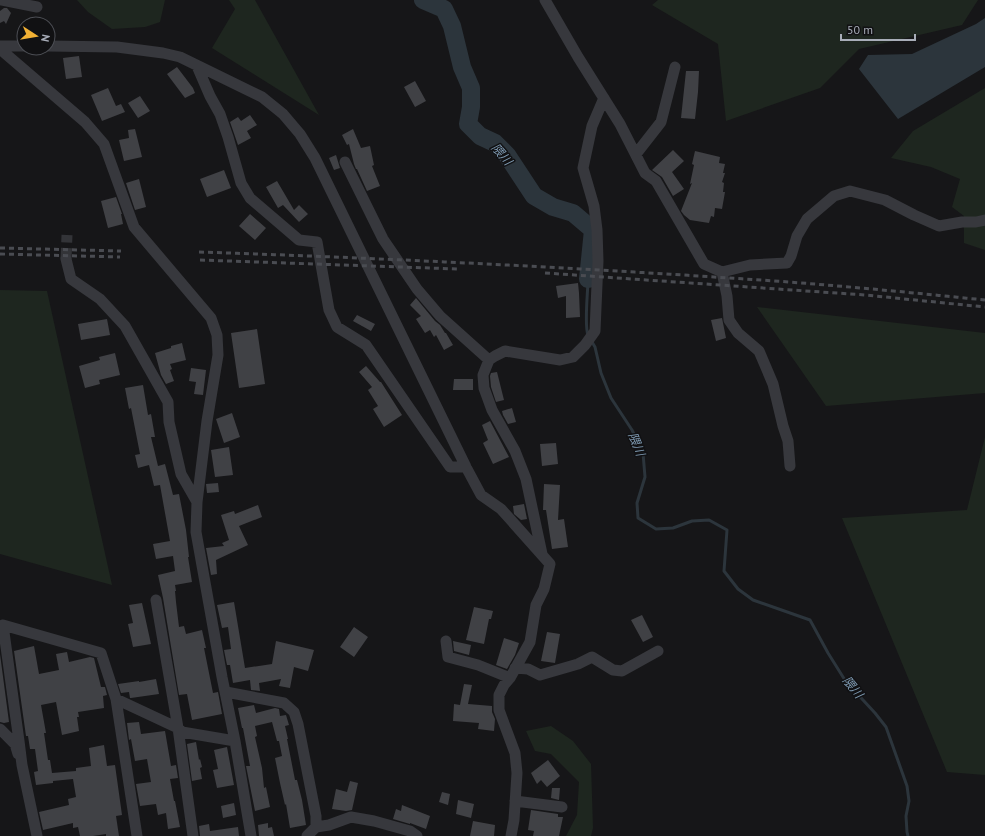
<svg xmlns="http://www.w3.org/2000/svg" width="985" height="836" font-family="'PT Sans','Noto Sans JP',sans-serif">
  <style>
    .green { fill: #1e261f }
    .water { fill: #2c353c }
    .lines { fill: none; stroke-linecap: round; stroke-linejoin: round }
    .stream { stroke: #2c353c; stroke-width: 3 }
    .river { stroke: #2c353c; stroke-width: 18 }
    .building { fill: #404145 }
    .street-tunnel { stroke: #333438; stroke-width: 11; stroke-dasharray: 11 5.5; stroke-linecap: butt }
    .street { stroke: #37383d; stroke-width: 11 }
    .rail { stroke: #4a4c52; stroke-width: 3; stroke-dasharray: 5 4; stroke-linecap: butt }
    .labels { text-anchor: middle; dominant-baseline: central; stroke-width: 3; stroke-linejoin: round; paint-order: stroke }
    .water-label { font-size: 12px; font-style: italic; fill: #7f9bb3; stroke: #111113 }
  </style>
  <rect width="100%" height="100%" fill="#161618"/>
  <!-- green -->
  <path class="green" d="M77,0H165L160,22L145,27L112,29L88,12Z
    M229,0H255L319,115L212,48L235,9Z
    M658,0H978L962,25L859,49L820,88L726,121L718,44L652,5Z
    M985,88V250L964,243V216L952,207L960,179L931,167L891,158L913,131Z
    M0,290L47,291L112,585L0,554Z
    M757,307L985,333V393L826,406Z
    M985,437V775L947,772L842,518L967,510Z
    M551,726L573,741L591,764L593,828L591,836H566L577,815L579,782L551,754L535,751L526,731Z"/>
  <!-- water -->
  <path class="water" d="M985,18V67L898,119L859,69L868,55L912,54L976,24Z"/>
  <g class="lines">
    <!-- stream -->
    <path class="stream" d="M588,335C584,325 588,292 588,279
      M592,342L595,347L601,373L611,398L632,430L643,453L645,477L637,503L638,518L656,529L673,528L692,521L709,520L727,530L724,571L738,589L753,600L810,620L828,653L848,685L851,687L875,713L886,727L907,786L909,801L906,816L907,832L908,836"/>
    <!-- river -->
    <path class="river" d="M423,0L444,9L452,26L462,67L471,88V107L468,124L480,136L495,143L507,155L534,196L553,207L573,213L593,230L588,279"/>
  </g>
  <!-- building -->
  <path class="building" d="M4,8H7L11,13L6,24L4,21L0,23V11Z
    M79,56L82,77L66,79L63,58Z
    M177,67L193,88L195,93L185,98L167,74Z
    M686,71H699L698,92L695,119L681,118Z
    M415,81L426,101L415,107L404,87Z
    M108,88L116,106L121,104L125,112L102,121L91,95Z
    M140,96L150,111L138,118L128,103Z
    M250,115L257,125L247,131L251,138L238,145L230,122L238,117L241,121Z
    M135,129L142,157L124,161L119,140L129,138L128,130Z
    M353,129L361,148L370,146L374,165L372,166L380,186L367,191L357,169H356L354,164L349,144L347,145L342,135Z
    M673,150L684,161L672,172L684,189L673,196L662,177L652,170Z
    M695,151L720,157L719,163L725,164L723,173H725L722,182L724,183L723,192H725L722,209L715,208L714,217L711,216L709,223L690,220L684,215L681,211L692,183L690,184L694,165L692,164Z
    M336,155L340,168L334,170L329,158Z
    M224,170L231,188L207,197L200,179Z
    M139,179L146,207L135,210L126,183Z
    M277,181L294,210L299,205L308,214L299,222L283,205L278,208L266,187Z
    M116,197L122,214H121L123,224L108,228L101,201Z
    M250,214L266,228L255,240L239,226Z
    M578,283L579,293L580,317L566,318V296L558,298L556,286Z
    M416,298L435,321L440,325L445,333H446L453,345L444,350L436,335L434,337L430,330L425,333L416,319L421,316L410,305Z
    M357,315L375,324L371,331L353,321Z
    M722,318L726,338L716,341L711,320Z
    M107,319L110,335L81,340L78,324Z
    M257,329L265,384L239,388L231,333Z
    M182,343L186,360L170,364L172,369L170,370L174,381L166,384L161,375L155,353L171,348V346Z
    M115,353L120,375L99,380L100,384L85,388L79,366L100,360L99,357Z
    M366,366L380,382H381L402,415L384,427L373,409L378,406L368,390L372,387L359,372Z
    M191,368L206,370L203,395L194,394L196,382L189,381Z
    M497,372L504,400L496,402L491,387L490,376L491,373Z
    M454,379H473V390H453Z
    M143,385L148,415L151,414L155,437H151L158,466L165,464L173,495L179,494L186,530L189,557H188L192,582L175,585L176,591H175L176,602L179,627L184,626L186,634L202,630L206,648H204L213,693L218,692L222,714L192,720L187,694L179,695L163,598L158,575L175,571L173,556L156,559L153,544L170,541L160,485L154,486L149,465L138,468L135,455L140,454L131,408L129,409L125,388Z
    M512,408L516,422L508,424L503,415L502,411Z
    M232,413L240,437L224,443L216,419Z
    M490,421L509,457L493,464L483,443L488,440L482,425Z
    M556,443L558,464L542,466L540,444Z
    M229,447L233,475L215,477L211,450Z
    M218,483L219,492L207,493L206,484Z
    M544,484L560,485L558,520L564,519L568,547L552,549L546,510H543Z
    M524,504L527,519L521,520L514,514L513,506Z
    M258,505L262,517L239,526L248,545L216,560L217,574L211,575L206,548L224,546L222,543L229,540L221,515L234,511L235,514Z
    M234,602L245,668L272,664L276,641L314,650L308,671L294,667L290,688L279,686L281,679L259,683L260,691L251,690L250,680L233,683L230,665H227L224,650L231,649L228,627L222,628L217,605Z
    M142,603L151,644L133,647L128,624L133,623L129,605Z
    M474,607L493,611L491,619H489L484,644L466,640Z
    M642,615L653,637L643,642L631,620Z
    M354,627L368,637L354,657L340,647Z
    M547,632L560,634L555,663L541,661Z
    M504,638L519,643L515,655L507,669L496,665Z
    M453,641L471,645L469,655L454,651Z
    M34,646L39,674L59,670L56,654L67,652L69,662L90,657L94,658L101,687H105L107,695L103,696L104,708L78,712L79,717H77L79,731L62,735L56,702L41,705L46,733H44L48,760H50L52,773L76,771V768L91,766L89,748L104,745L107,766L115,765L122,815L116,816L119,836H106V834L93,836H80L78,827L73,828V823L43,830L39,812L69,805L68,799L76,797L73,779L53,781V783L36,785L34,772L38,771L35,749H30L28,736H26L14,651Z
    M0,654L9,722L4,723L0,722Z
    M156,679L159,694L131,698H130L129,692L121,693L118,684L139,681V682Z
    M464,684L472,685L468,704L492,706V712L495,719L494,731L478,729L479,723L453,721L454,704L460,705Z
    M254,705L256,713L275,708L279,709L280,716L286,715L289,725L285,726L288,739H287L295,780H297L302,800L306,825L290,828L286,804L285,805L280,783L275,758L282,756L279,741H277L272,722L255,726L257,736L255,737L262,768L264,788L266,787L270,807L255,811L246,766H250L243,728H242L238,708Z
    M139,722L141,734L165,731L171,766L176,765L178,778L170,779L174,801H175L180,827L168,829L166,813L158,815L156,804L140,806L136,784L151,782L147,759L135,761L131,739L129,740L127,723Z
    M196,742L199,760L200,759L202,767L200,768L202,779L192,781L187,744Z
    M227,747L234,785L217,788L213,770L218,769L214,750Z
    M548,760L560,776L547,787L541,780L537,784L531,773Z
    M350,781L358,783L352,810L346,811L332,809L336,789L347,792Z
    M552,788H560L559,800L551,798Z
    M442,792L450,794L448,805L439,802Z
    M458,800L474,804L471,818L456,814Z
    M234,803L236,815L223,818L221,806Z
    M402,805L430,816L426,829L410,823V824L393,819L396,809L401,811Z
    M531,810L558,814V817H563L559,836H533L534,831L528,830Z
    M473,821L495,825L494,836H470Z
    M268,823V828L272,827L274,836H259L258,825Z
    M209,824L210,831L238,827L239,836H200L199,826Z"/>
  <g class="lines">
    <!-- street-tunnel -->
    <path class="street-tunnel" d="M66,259L67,235"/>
    <!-- street -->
    <path class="street" d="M2,0L37,7
      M545,0L578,57L620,124L645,173L656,181L704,264L722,272L750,265L787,263L791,256L797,236L807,219L834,196L850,191L885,200L914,215L939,226L962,222H976L985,220
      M0,46H24
      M48,46L117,47L163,53L180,57L262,97L283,114L300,134L315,158L466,467L481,495L501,509L550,564L544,589L536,605L530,642L510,678L504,685L499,695V710L515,753L517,773L514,820L511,836
      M0,49L85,122L104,144L134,227L211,318L217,335L218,355L207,421L197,502L196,532L222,677L235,741L251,836
      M197,66L210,96L220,114L228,137L241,183L250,198L299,240L317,242L329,310L337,327L366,345L450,467H466
      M636,154L661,122L675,67
      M345,162L383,239L417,289L440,316L489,360
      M66,259L71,279L100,299L125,326L168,402L169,422L181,474L197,502
      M722,272L727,296L729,320L738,333L759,351L773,384L783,426L788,441L790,466
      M542,554L526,479L515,451L492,410L484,388L483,375L489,360L495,356L505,351L560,360L573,357L585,345L595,331L598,261L597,230L594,206L583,168L592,126L604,98
      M156,600L178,728L193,836
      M446,641L448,657L478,665L510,678
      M515,668L528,669L540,675L578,664L592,657L613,670L622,671L658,651
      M226,692L284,703L294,712L298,724L316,816V827
      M116,699L178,728L182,732L235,741
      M0,729L15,744L18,754
      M515,801L562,807
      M37,836L22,765L19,741L3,625L101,653L116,699L137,836
      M307,836L316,827L329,825L351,817L374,821L410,831L417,836"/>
    <!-- rail -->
    <path class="rail" d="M0,248L121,251
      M199,252C381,258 563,267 745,279C825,284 905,292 985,300
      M0,254L120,257
      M200,260L458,269
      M545,273L865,295L985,307"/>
  </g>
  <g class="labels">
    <!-- water labels -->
    <g class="water-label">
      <text transform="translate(502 154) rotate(49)">隈川</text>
      <text transform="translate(637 444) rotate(68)">隈川</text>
      <text transform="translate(853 687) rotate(51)">隈川</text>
    </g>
  </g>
  <!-- north arrow -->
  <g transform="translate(36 36) rotate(102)"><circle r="19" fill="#111113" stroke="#4d4f55"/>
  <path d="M0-3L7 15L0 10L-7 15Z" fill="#f2b134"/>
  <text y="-6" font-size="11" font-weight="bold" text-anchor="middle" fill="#a8adb8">N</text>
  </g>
  <!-- scale -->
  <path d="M841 34v6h74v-6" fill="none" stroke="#a8adb8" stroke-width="2"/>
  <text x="847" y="34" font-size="12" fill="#a8adb8" stroke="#111113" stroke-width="3" paint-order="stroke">50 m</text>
</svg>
